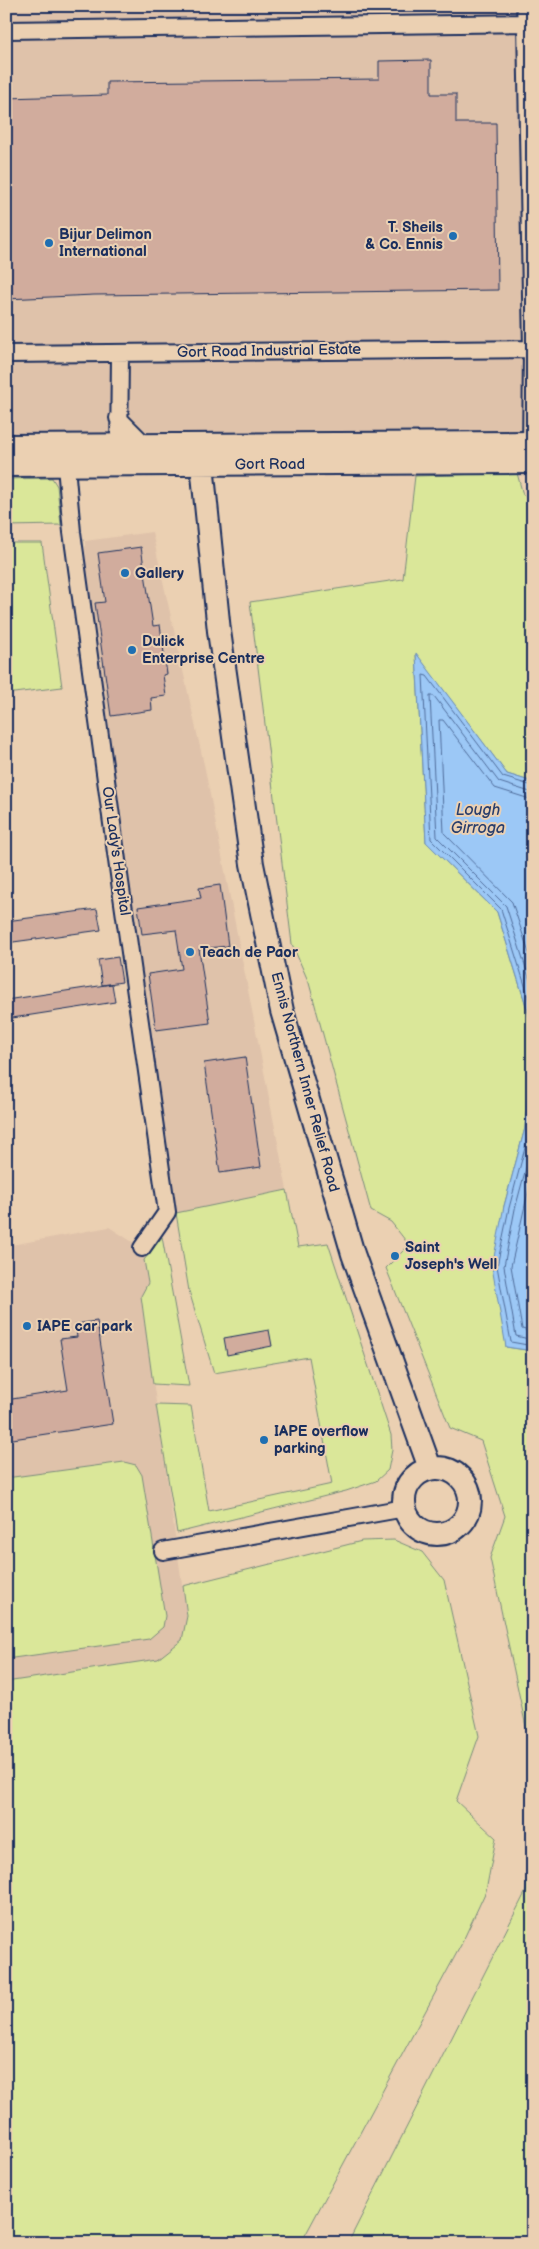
<svg xmlns="http://www.w3.org/2000/svg" width="539" height="2249" font-family="'Balsamiq Sans',sans-serif">
  <style>
    .built { fill: #dfc2aa }
    .green { fill: #dae799; stroke: #7a8b7c }
    .water { fill: #9cc8f6; stroke: #688bb9 }
    .lines { fill: none; stroke-linecap: round; stroke-linejoin: round }
    .shore { stroke: #4f6c9b; stroke-width: 1 }
    .building { fill: #d1ac9d; stroke: #1b2f5e }
    .street-casing { stroke: #1b2f5e; stroke-width: 20 }
    .secondary-casing { stroke: #1b2f5e; stroke-width: 26 }
    .street { stroke: #ebd0b2; stroke-width: 16 }
    .secondary { stroke: #ebd0b2; stroke-width: 22 }
    .poi-dot { fill: #1f6fb2; stroke: #ebd0b2; stroke-width: 2 }
    .labels { text-anchor: middle; dominant-baseline: central; stroke-width: 4; stroke-linejoin: round; paint-order: stroke }
    .poi-label { font-size: 15px; font-weight: bold; fill: #1b2f5e; stroke: #ebd0b2; text-anchor: start }
    .street-label { font-size: 15px; fill: #1b2f5e; stroke: #ebd0b2 }
    .water-label { font-size: 16px; font-style: italic; fill: #283e6d; stroke: #ebd0b2 }
  </style>
  <rect width="100%" height="100%" fill="#ebd0b2"/>
  <filter id="ink" filterUnits="userSpaceOnUse"><feTurbulence type="fractalNoise" baseFrequency=".02" numOctaves="2"/><feDisplacementMap in="SourceGraphic" scale="10" xChannelSelector="R" yChannelSelector="G"/><feConvolveMatrix kernelMatrix="1 2 1 2 8 2 1 2 1" color-interpolation-filters="sRGB"/></filter>
  <g filter="url(#ink)">
    <!-- built -->
    <path class="built" d="M6,6H533V435L6,437Z
      M152,532L205,769L287,1190L176,1213L87,605L85,541Z
      M109,1227L142,1248L144,1260L148,1283L141,1297L192,1654L6,1688V1246Z"/>
    <!-- green -->
    <path class="green" d="M517,473L523,495L533,497V782L507,774L416,654L426,842L497,912L533,1028L525,1128L504,1206L506,1347L533,1351V1760L490,1558L505,1516L481,1441L450,1428L386,1268L409,1245L391,1222L371,1211L309,983L292,944L250,602L403,579L415,476Z
      M52,478L57,486L61,525L6,526V479Z
      M6,543H42L62,687L6,694Z
      M287,1190L298,1247L328,1243L391,1435L392,1450L388,1470L376,1481L346,1491L177,1533L156,1405L191,1406L209,1511L332,1484L309,1357L214,1373L189,1291L176,1213Z
      M162,1237L189,1386L153,1384L141,1296L148,1283L144,1260Z
      M124,1462L136,1465L142,1475L165,1616L163,1627L149,1639L6,1659V1478Z
      M394,1540L422,1552L444,1580L479,1736L456,1801L496,1838L486,1891L461,1945L301,2243H6V1682L158,1659L182,1640L187,1616L183,1586L362,1541Z
      M533,1823V2243H348L526,1891Z"/>
    <!-- water -->
    <path class="water" d="M416,653L507,774L533,782V1028L497,912L426,842Z
      M533,1034V1351L506,1347L492,1267L504,1206L525,1128Z"/>
    <g class="lines">
      <!-- shore -->
      <path class="shore" d="M533,786L503,777L427,676L423,675L431,839L501,909L533,1011
        M533,793L499,782L434,696H430L437,837L506,906L533,990
        M533,800L495,788L443,720H439L444,833L512,902L533,965
        M533,1094L530,1129L509,1208L497,1266L511,1342L533,1346
        M533,1142L515,1209L504,1266L516,1336L533,1340
        M533,1171L511,1266L522,1329L533,1332"/>
    </g>
    <!-- building -->
    <path class="building" d="M431,60V94H456V123H496L498,290L94,295L6,299V98L107,95V82L379,79V61Z
      M141,547L153,626L160,625L167,674L163,675L166,696L151,698L152,710L111,716L95,603L105,602L98,553Z
      M220,885L228,946L199,949L210,1023L156,1030L148,974L182,969L176,930L142,934L138,907L201,898L199,888Z
      M97,909L101,930L6,943V921Z
      M118,957L122,982L102,985L98,960Z
      M112,984L115,1002L6,1019V1000Z
      M245,1057L261,1167L220,1173L204,1063Z
      M97,1321L113,1424L6,1440V1400L68,1390L60,1339L77,1337L75,1324Z
      M269,1330L272,1346L227,1355L224,1338Z"/>
    <g class="lines">
      <!-- street casing -->
      <g class="street-casing">
        <path id="street" d="M526,23L532,349
          M6,30L526,23L525,6
          M6,354L532,349L531,453
          M118,418L145,445
          M65,455L72,532L120,882L167,1212L142,1248
          M119,456L120,354
          M163,1551L405,1508"/>
      </g>
      <!-- secondary casing -->
      <g class="secondary-casing">
        <path id="secondary" d="M200,445L219,631L252,864L282,1011L353,1254L430,1468
          M6,446L533,443
          M6,465L533,462
          M404 1501a33 33 0 1 1 66 0a33 33 0 1 1-66 0Z"/>
      </g>
      <!-- street -->
      <use href="#street" class="street"/>
      <!-- secondary -->
      <use href="#secondary" class="secondary"/>
    </g>
  </g>
  <!-- markers -->
  <g class="poi-dot">
    <circle cx="453" cy="236" r="5"/>
    <circle cx="49" cy="243" r="5"/>
    <circle cx="125" cy="573" r="5"/>
    <circle cx="132" cy="650" r="5"/>
    <circle cx="190" cy="952" r="5"/>
    <circle cx="395" cy="1256" r="5"/>
    <circle cx="27" cy="1326" r="5"/>
    <circle cx="264" cy="1440" r="5"/>
  </g>
  <g class="labels">
    <!-- poi labels -->
    <g class="poi-label">
      <text x="443" y="227" text-anchor="end">T. Sheils<tspan x="443" dy="17">&amp; Co. Ennis</tspan></text>
      <text x="59" y="234">Bijur Delimon<tspan x="59" dy="17">International</tspan></text>
      <text x="135" y="573">Gallery</text>
      <text x="142" y="641">Dulick<tspan x="142" dy="17">Enterprise Centre</tspan></text>
      <text x="200" y="952">Teach de Paor</text>
      <text x="405" y="1247">Saint<tspan x="405" dy="17">Joseph's Well</tspan></text>
      <text x="37" y="1326">IAPE car park</text>
      <text x="274" y="1431">IAPE overflow<tspan x="274" dy="17">parking</tspan></text>
    </g>
    <!-- street labels -->
    <g class="street-label">
      <text transform="translate(269 351) rotate(-1)">Gort Road Industrial Estate</text>
      <text x="270" y="464">Gort Road</text>
      <text transform="translate(116 851) rotate(82)">Our Lady's Hospital</text>
      <text transform="translate(305 1082) rotate(75)">Ennis Northern Inner Relief Road</text>
    </g>
    <!-- water labels -->
    <g class="water-label">
      <text x="478" y="810">Lough<tspan x="478" dy="18">Girroga</tspan></text>
    </g>
  </g>
  <!-- margin -->
  <rect width="539" height="2249" fill="none" stroke="#ebd0b2" stroke-width="25"/>
  <rect x="12" y="12" width="514" height="2224" fill="none" stroke="#1b2f5e" stroke-width="2" filter="url(#ink)"/>
</svg>
